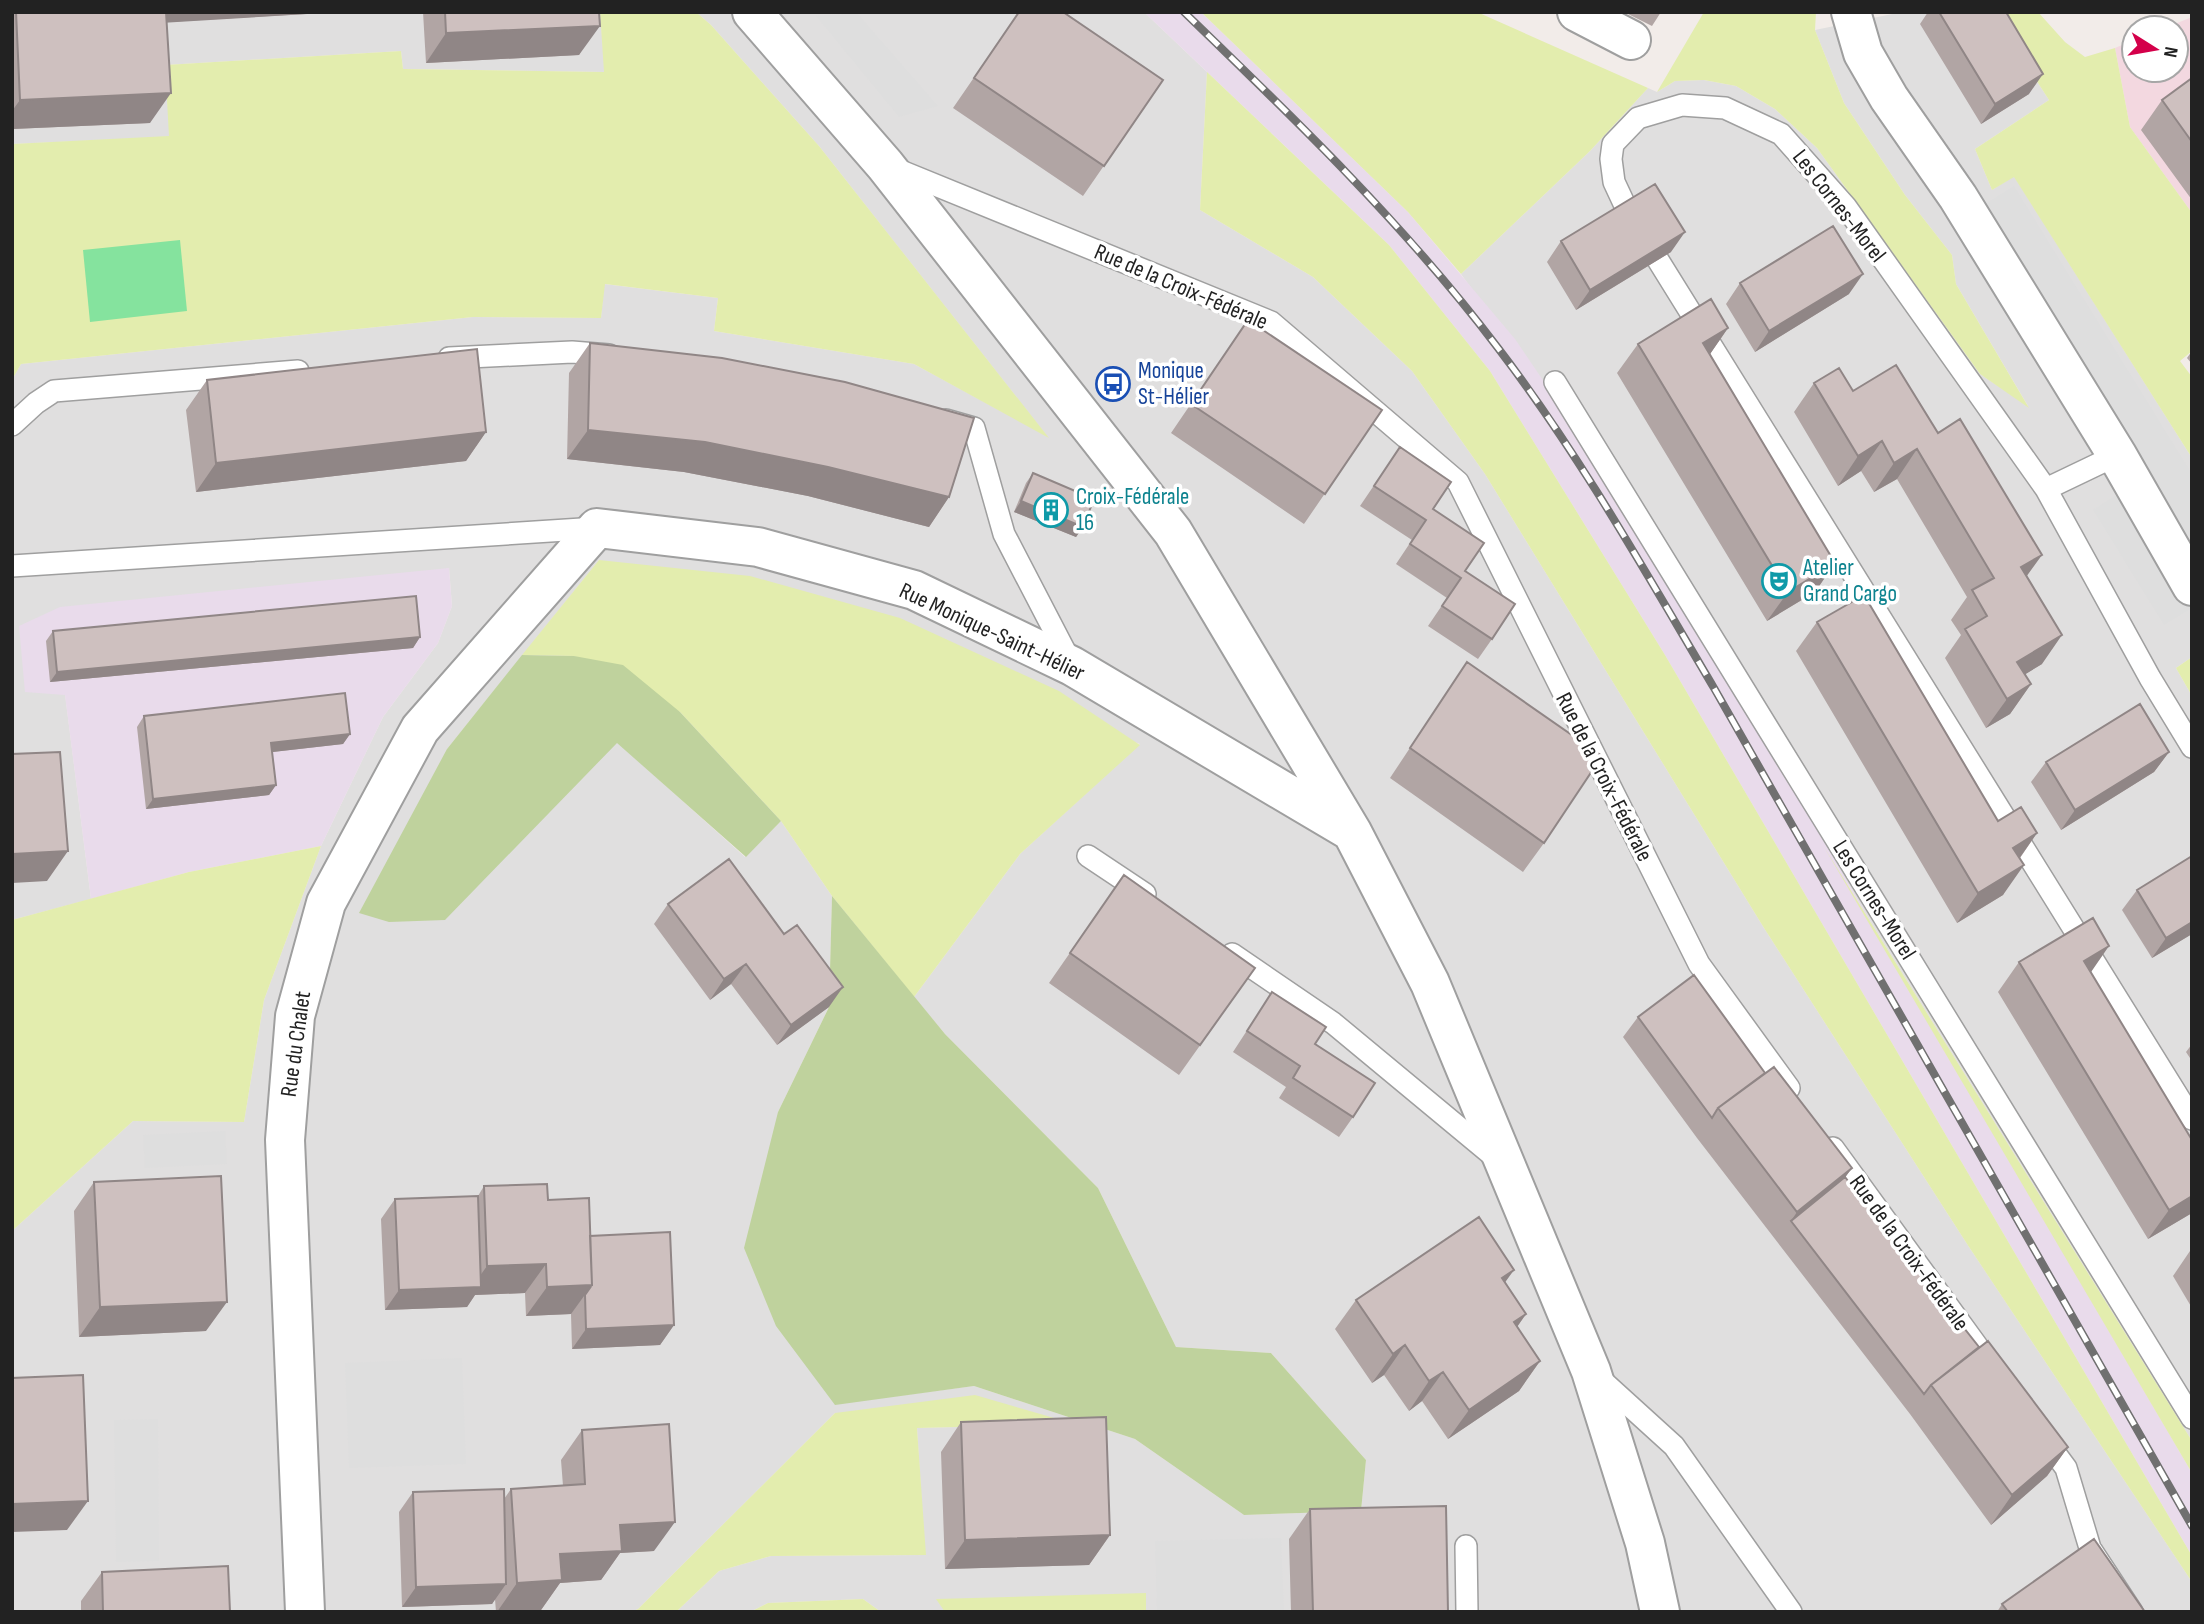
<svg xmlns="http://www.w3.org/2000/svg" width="2204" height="1624" font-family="'Sofia Sans Condensed',sans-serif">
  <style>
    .residential { fill: #e0dfdf; fill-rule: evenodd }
    .commercial { fill: #f3d8e0 }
    .industrial { fill: #e9dbeb }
    .grass { fill: #e3edae }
    .forest { fill: #bfd29d }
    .pitch { fill: #85e39e }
    .parking { fill: #dedede }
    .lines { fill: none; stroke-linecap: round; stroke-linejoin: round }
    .lane-casing { stroke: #9f9f9f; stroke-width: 24 }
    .street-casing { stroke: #9f9f9f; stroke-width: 42 }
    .lane { stroke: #fff; stroke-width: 21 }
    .street { stroke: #fff; stroke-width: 38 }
    .rail-casing { stroke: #707070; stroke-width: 8 }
    .rail { stroke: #fff; stroke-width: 5; stroke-dasharray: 16; stroke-linecap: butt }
    .wall { fill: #b1a5a4 }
    .shaded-wall { fill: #908686 }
    .building { fill: #cec0bf; stroke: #908686; stroke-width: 2 }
    .labels { text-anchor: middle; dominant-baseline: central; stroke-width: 7; stroke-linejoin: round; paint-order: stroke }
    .street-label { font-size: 23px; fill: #222; stroke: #fff }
    .transit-label { font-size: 23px; fill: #164399; stroke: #fff; text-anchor: start }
    .culture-label { font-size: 23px; fill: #0d838f; stroke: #fff; text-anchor: start }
  </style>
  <rect width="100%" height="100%" fill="#f2ece9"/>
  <!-- residential -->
  <path class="residential" d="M12,12H600L605,72L403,69L401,51L165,65L170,137L12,144Z
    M696,12H1144L1207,72L1200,210L1313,277L1412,371L1485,474L1764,928L1969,1247L2192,1582V1612H881L863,1599L768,1603L750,1612H676L719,1571L771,1556L925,1555L917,1428L1071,1424L835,1413L638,1609L631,1612H12V1231L133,1121L244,1122L264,1000L321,846L383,717L438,643L452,606L449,568L65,694L91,899L12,920V380L21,364L473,317L601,318L604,284L718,298L714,331L914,364L1047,436L819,146L711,25ZM599,560L1140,744L1020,854L914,997L945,1034L1098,1188L1176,1347L1271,1353L1366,1460L1361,1511L1244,1515L1135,1439L974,1386L835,1404L778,1112L829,1007L832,896L781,821L745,857L618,743L447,749Z
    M1902,12H1992L2049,100L1975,149L1992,190L2014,176L2192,458V657L2176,668L2192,696V1441L1824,847L1630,509L1461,274L1590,151L1648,88L1657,92L1675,81L1704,80L1736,86L1775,109L1817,148L1980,374L2028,406L1956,284L1952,255L1905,195L1844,103L1815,30Z"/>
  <!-- commercial -->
  <path class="commercial" d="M2192,17V213L2130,127L2115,48L2134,40V70H2176V28H2165Z"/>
  <!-- industrial -->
  <path class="industrial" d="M1144,12H1201L1408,212L1515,339L1630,509L2192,1473V1556L1665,655L1490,371L1389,245Z
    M449,568L452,606L438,643L383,717L321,846L189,872L91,899L65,695L25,692L19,626L60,607Z"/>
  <!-- grass -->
  <path class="grass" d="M600,12H696L711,25L819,146L1049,438L914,364L714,331L718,298L605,284L601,318L473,317L21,364L12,380V144L169,136L165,65L401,51L403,69L604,72Z
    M1201,12H1477L1648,88L1590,151L1461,274L1408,212Z
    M1704,12H1816L1815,30L1844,103L1905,195L1952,255L1956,284L2029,408L1980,374L1817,148L1775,109L1736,86L1704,80L1675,81L1657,92Z
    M1992,12H2038L2065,42L2085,57L2115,48L2130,127L2192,213V351L2180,361L2192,377V458L2014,177L1992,190L1975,149L2049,100Z
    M1207,72L1389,245L1490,371L1665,655L2192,1556V1582L1969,1247L1764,928L1485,474L1412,371L1313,277L1200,210Z
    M599,560L750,576L900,618L1059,691L1140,745L1020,854L914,997L832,896L781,821L680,712L574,656L522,655Z
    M2192,657V696L2176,668Z
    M321,846L264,1000L244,1122L133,1121L12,1231V920L189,872Z
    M1824,847L2192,1441V1473Z
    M975,1395L1075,1424L917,1428L926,1555L771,1556L719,1571L676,1612H631L638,1609L835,1413Z
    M1146,1593V1612H945L936,1599Z
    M863,1599L881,1612H750L768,1603Z"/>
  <!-- forest -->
  <path class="forest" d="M522,655L574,656L623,665L680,712L781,821L746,857L617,743L445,920L389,922L359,913L447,749Z
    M832,896L945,1034L1098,1188L1176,1347L1271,1353L1366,1460L1361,1511L1244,1515L1135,1439L974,1386L835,1405L776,1326L744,1248L778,1112L829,1007Z"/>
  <!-- pitch -->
  <path class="pitch" d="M180,240L187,311L90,322L83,250Z"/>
  <!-- parking -->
  <path class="parking" d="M857,13L938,106L899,117L816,16Z
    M2014,186L2192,474V534L2174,545L2192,574V608L2164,625L2093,510L2124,490L1958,221Z
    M225,1131L227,1164L145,1168L143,1135Z
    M462,1358L466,1464L349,1468L345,1363Z
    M158,1419L159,1561L116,1562L114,1420Z
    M1281,1538L1284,1612H1157L1155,1541Z"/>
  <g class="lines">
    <!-- lane casing -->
    <g class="lane-casing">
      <path id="lane" d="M896,169L1271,322L1458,482L1699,964L1789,1088
        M1628,212L1614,182L1611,159L1613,144L1638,118L1682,105L1725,108L1781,134L1846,207L2046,489L2117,455
        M1658,260L2192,1119
        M449,358L572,352L609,355
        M1555,382L2192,1418
        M946,420L974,428L1004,534L1070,661
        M12,425L36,403L54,391L298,371
        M2046,489L2150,678L2192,747
        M12,566L597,528
        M1088,856L1145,894
        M1232,954L1333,1023L1497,1159
        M1833,1148L1977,1346
        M1598,1377L1674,1446L1791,1612
        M2043,1437L2066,1468L2090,1548L2132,1612
        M1466,1546L1467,1612"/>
    </g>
    <!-- street casing -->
    <g class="street-casing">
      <path id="street" d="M752,12L885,165L1173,532L1352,832L1430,983L1591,1371L1645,1543L1660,1612
        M1577,12L1631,40
        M1851,12L1863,53L1889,98L1958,197L2117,455L2192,586
        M305,1612L285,1140L295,1016L326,903L420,729L597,528L758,547L914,590L1072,666L1352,832"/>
    </g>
    <!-- lane -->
    <use href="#lane" class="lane"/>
    <!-- street -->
    <use href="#street" class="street"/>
    <!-- rail casing -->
    <g class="rail-casing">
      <path id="rail" d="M1184,12C1295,119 1405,225 1498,348C1580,455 1646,573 1714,688L2192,1526"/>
    </g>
    <!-- rail -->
    <use href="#rail" class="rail"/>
  </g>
  <!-- wall -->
  <path class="wall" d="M12,12H340L167,22L150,123L12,129Z
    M423,12H599L579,55L426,63Z
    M1019,12L1163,80L1083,196L953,108Z
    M1624,12H1661L1652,26Z
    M1928,12H2006L2029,94L1981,124L1920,24Z
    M2192,78V200L2141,130L2162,100Z
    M1561,241L1671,252L1576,310L1547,262Z
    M1740,283L1849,294L1755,352L1726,304Z
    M1248,320L1382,410L1304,524L1171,433Z
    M1728,328L1710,354L1835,563L1815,592L1767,621L1617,373L1638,344Z
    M590,343L949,497L929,527L808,496L684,472L567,459L569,373Z
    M2192,351V364L2187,358Z
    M207,380L486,432L466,461L196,492L186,410Z
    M1814,383L1853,391L1938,433L2027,576L2042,664L2025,674L2031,684L2010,714L1986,728L1945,658L1961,635L1951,620L1967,597L1897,479L1874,492L1861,471L1838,486L1794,412Z
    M1400,447L1465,571L1492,639L1478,659L1428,626L1447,598L1396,564L1412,540L1360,506Z
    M1033,473L1083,527L1076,537L1014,512L1026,483Z
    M1817,622L1998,821L2037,833L2020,858L2003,895L1957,923L1796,651Z
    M53,631L420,637L413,648L50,682L46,641Z
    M1467,662L1544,843L1523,872L1390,778Z
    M144,716L350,734L343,744L272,752L276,785L269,795L146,809L137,727Z
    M2169,752L2154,772L2061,830L2031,782L2046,762Z
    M2192,856V934L2152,958L2122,910L2137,890Z
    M1124,875L1255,968L1179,1075L1049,983Z
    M668,904L829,1007L777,1045L731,984L710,1000L654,924Z
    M2019,962L2091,973L2192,1140V1213L2148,1239L1998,992Z
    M1272,992L1315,1044L1353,1117L1339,1137L1279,1098L1286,1087L1233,1052Z
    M1638,1017L1765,1073L1852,1168L1845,1177L1979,1347L2068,1447L2047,1476L1991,1525L1910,1414L1697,1138L1623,1037Z
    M2192,1044V1061L2186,1052Z
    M94,1182L206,1331L79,1337L74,1211Z
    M484,1186L590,1236L674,1325L660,1345L572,1349L571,1314L526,1316L525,1293L475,1295L467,1307L385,1310L381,1219L395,1199L478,1196Z
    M2192,1248V1308L2173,1276Z
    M1505,1283L1526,1314L1517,1327L1540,1361L1519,1391L1448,1439L1422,1401L1409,1411L1384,1375L1372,1383L1335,1329L1356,1300Z
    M961,1422L1110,1535L1089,1565L945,1569L941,1452Z
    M582,1430L654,1551L620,1553L601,1580L560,1583L541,1610L496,1612L495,1599L492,1604L402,1607L399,1512L413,1492L504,1499L511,1489L563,1486L561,1460Z
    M1310,1509L1448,1612H1291L1289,1539Z
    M102,1572L230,1612H81V1601Z
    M2002,1604L2145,1612H1997Z"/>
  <!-- shaded-wall -->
  <path class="shaded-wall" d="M173,12H340L144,24L152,14Z
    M600,26L579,55L426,63L446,33Z
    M2043,74L2029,94L1981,124L1995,104Z
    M171,93L150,123L12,129V111L20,100Z
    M1685,232L1671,252L1576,310L1590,290Z
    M1863,274L1849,294L1755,352L1769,331Z
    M1728,328L1708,357L1703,343Z
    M588,430L705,442L828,467L949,497L929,527L808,496L684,472L567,459Z
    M486,432L466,461L196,492L216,463Z
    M1882,441L1861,471L1838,486L1858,456Z
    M1917,449L1897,479L1874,492L1894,463Z
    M1021,501L1083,527L1076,537L1014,512Z
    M2042,555L2021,584V567Z
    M1835,563L1815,592L1767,621L1788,592Z
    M2062,635L2042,664L2001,689L2017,662Z
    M420,637L413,648L50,682L57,672Z
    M2031,684L2010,714L1986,728L2007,699Z
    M350,734L343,744L264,753L271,743Z
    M2169,752L2154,772L2061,830L2075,810Z
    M276,785L269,795L146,809L153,799Z
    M2037,833L2016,863L2013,848Z
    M68,851L47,881L12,883V854Z
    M2024,865L2003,895L1957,923L1978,893Z
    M2192,922V934L2152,958L2166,938Z
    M2109,946L2089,975L2084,961Z
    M746,964L731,984L710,1000L724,979Z
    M843,987L829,1007L777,1045L791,1025Z
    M1852,1168L1831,1197L1791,1221L1797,1212Z
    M2192,1196V1213L2148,1239L2169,1210Z
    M546,1264L525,1293L475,1295L467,1307L385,1310L399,1290L472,1287L487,1266Z
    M1514,1270L1493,1299L1502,1278Z
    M592,1285L571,1314L526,1316L547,1287Z
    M227,1302L206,1331L79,1337L100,1307Z
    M1526,1314L1505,1344L1514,1322Z
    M674,1325L660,1345L572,1349L586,1329Z
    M1405,1345L1384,1375L1372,1383L1393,1354Z
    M1540,1361L1519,1391L1448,1439L1469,1410Z
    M1443,1372L1422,1401L1409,1411L1429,1381Z
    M2068,1447L2047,1476L1991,1525L2012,1495Z
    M88,1501L67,1530L12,1532V1504Z
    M675,1522L654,1551L620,1553L601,1580L560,1583L541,1610L497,1612L517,1583L560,1554L620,1525Z
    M1110,1535L1089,1565L945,1569L965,1540Z
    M506,1584L492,1604L402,1607L416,1587Z"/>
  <!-- building -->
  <path class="building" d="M16,12H166L171,93L20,100Z
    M445,12H599L600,26L446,33Z
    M1019,12H1063L1163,80L1104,166L974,78Z
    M1939,12H2006L2043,74L1995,104Z
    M2192,78V142L2162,100Z
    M1655,184L1685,232L1590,290L1561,241Z
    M1833,226L1863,274L1769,331L1740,283Z
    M1711,299L1728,328L1703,343L1835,563L1788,592L1638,344Z
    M1248,320L1382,410L1325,494L1191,404Z
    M590,343L722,358L845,382L974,418L949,497L828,467L705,442L588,430Z
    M477,349L486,432L216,463L207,380Z
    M1896,365L1938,433L1960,419L2042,555L2021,567L2062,635L2017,662L2031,684L2007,699L1965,629L1987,616L1972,590L1994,578L1917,449L1894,463L1882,441L1858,456L1814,383L1839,368L1853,391Z
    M1400,447L1451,482L1433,509L1484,543L1465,571L1515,604L1492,639L1442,606L1461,578L1410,544L1426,520L1374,486Z
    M1033,473L1094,499L1083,527L1021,501Z
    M1864,595L1998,821L2021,807L2037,833L2013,848L2024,865L1978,893L1817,622Z
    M416,596L420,637L57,672L53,631Z
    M1467,662L1602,756L1544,843L1410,748Z
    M345,693L350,734L271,743L276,785L153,799L144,716Z
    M2140,704L2169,752L2075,810L2046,762Z
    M60,752L68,851L12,854V754Z
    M2192,856V922L2166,938L2137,890Z
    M729,859L784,934L797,925L843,987L791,1025L746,964L724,979L668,904Z
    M1124,875L1255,968L1200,1045L1070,953Z
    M2093,918L2109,946L2084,961L2192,1140V1196L2169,1210L2019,962Z
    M1694,975L1765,1073L1718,1108L1712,1118L1638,1017Z
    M1272,992L1326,1027L1315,1044L1375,1083L1353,1117L1293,1078L1300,1066L1247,1031Z
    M1774,1067L1852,1168L1797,1212L1718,1108Z
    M221,1176L227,1302L100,1307L94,1182Z
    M1845,1177L1979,1347L1931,1385L1924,1394L1791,1221Z
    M547,1184L548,1200L589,1198L592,1285L547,1287L546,1264L487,1266L484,1186Z
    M478,1196L481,1287L399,1290L395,1199Z
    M1479,1217L1514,1270L1502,1278L1526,1314L1514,1322L1540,1361L1469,1410L1443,1372L1429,1381L1405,1345L1393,1354L1356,1300Z
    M670,1232L674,1325L586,1329L585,1295L592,1285L590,1236Z
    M1988,1341L2068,1447L2012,1495L1931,1385Z
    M83,1375L88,1501L12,1504V1378Z
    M1106,1417L1110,1535L965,1540L961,1422Z
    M669,1424L675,1522L620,1525L622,1551L560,1554L562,1580L517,1583L511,1489L585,1484L582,1430Z
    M504,1489L506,1584L416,1587L413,1492Z
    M1446,1506L1448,1612H1313L1310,1509Z
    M2094,1539L2145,1612H2008L2002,1604Z
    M228,1566L230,1612H103L102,1572Z"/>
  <!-- icons -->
  <defs>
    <g id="bus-ring" transform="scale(1.75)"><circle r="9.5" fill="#fff" stroke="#1a4fb4" stroke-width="1.5"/><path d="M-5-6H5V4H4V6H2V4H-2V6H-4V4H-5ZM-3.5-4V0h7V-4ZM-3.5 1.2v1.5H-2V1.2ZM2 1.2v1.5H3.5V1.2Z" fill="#1a4fb4"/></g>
    <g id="building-ring" transform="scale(1.75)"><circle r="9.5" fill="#fff" stroke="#0f9aa8" stroke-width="1.5"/><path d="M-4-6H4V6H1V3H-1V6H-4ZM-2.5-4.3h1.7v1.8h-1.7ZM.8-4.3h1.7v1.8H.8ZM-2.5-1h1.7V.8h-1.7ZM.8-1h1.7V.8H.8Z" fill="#0f9aa8"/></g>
    <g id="theatre-ring" transform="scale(1.75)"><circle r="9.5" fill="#fff" stroke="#0f9aa8" stroke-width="1.5"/><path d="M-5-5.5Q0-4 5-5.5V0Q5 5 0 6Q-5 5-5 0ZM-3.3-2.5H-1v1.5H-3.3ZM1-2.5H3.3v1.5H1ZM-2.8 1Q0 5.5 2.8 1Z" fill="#0f9aa8"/></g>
  </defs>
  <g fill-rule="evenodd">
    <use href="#bus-ring" x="1113" y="384"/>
    <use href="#building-ring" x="1051" y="510"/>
    <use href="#theatre-ring" x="1779" y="581"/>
  </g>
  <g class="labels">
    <!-- street labels -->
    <g class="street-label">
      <text transform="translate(1839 206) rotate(52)">Les Cornes-Morel</text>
      <text transform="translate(1181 287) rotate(23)">Rue de la Croix-Fédérale</text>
      <text transform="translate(992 632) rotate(25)">Rue Monique-Saint-Hélier</text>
      <text transform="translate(1604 777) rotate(63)">Rue de la Croix-Fédérale</text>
      <text transform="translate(1874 900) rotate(58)">Les Cornes-Morel</text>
      <text transform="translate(296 1044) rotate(-82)">Rue du Chalet</text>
      <text transform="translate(1909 1253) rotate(54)">Rue de la Croix-Fédérale</text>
    </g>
    <!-- transit labels -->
    <g class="transit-label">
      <text x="1138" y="371">Monique<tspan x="1138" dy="26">St-Hélier</tspan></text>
    </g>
    <!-- culture labels -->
    <g class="culture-label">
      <text x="1076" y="497">Croix-Fédérale<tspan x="1076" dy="26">16</tspan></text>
      <text x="1803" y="568">Atelier<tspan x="1803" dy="26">Grand Cargo</tspan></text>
    </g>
  </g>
  <!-- border -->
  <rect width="2204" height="1624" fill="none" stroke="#222222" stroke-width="28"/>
  <!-- north arrow -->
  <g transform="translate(2155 49) rotate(101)"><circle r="33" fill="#ffffff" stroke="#a7a7a7" stroke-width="2"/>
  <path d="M0-5L12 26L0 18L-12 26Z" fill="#d4004a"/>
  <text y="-10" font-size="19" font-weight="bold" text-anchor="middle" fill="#222222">N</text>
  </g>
</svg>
